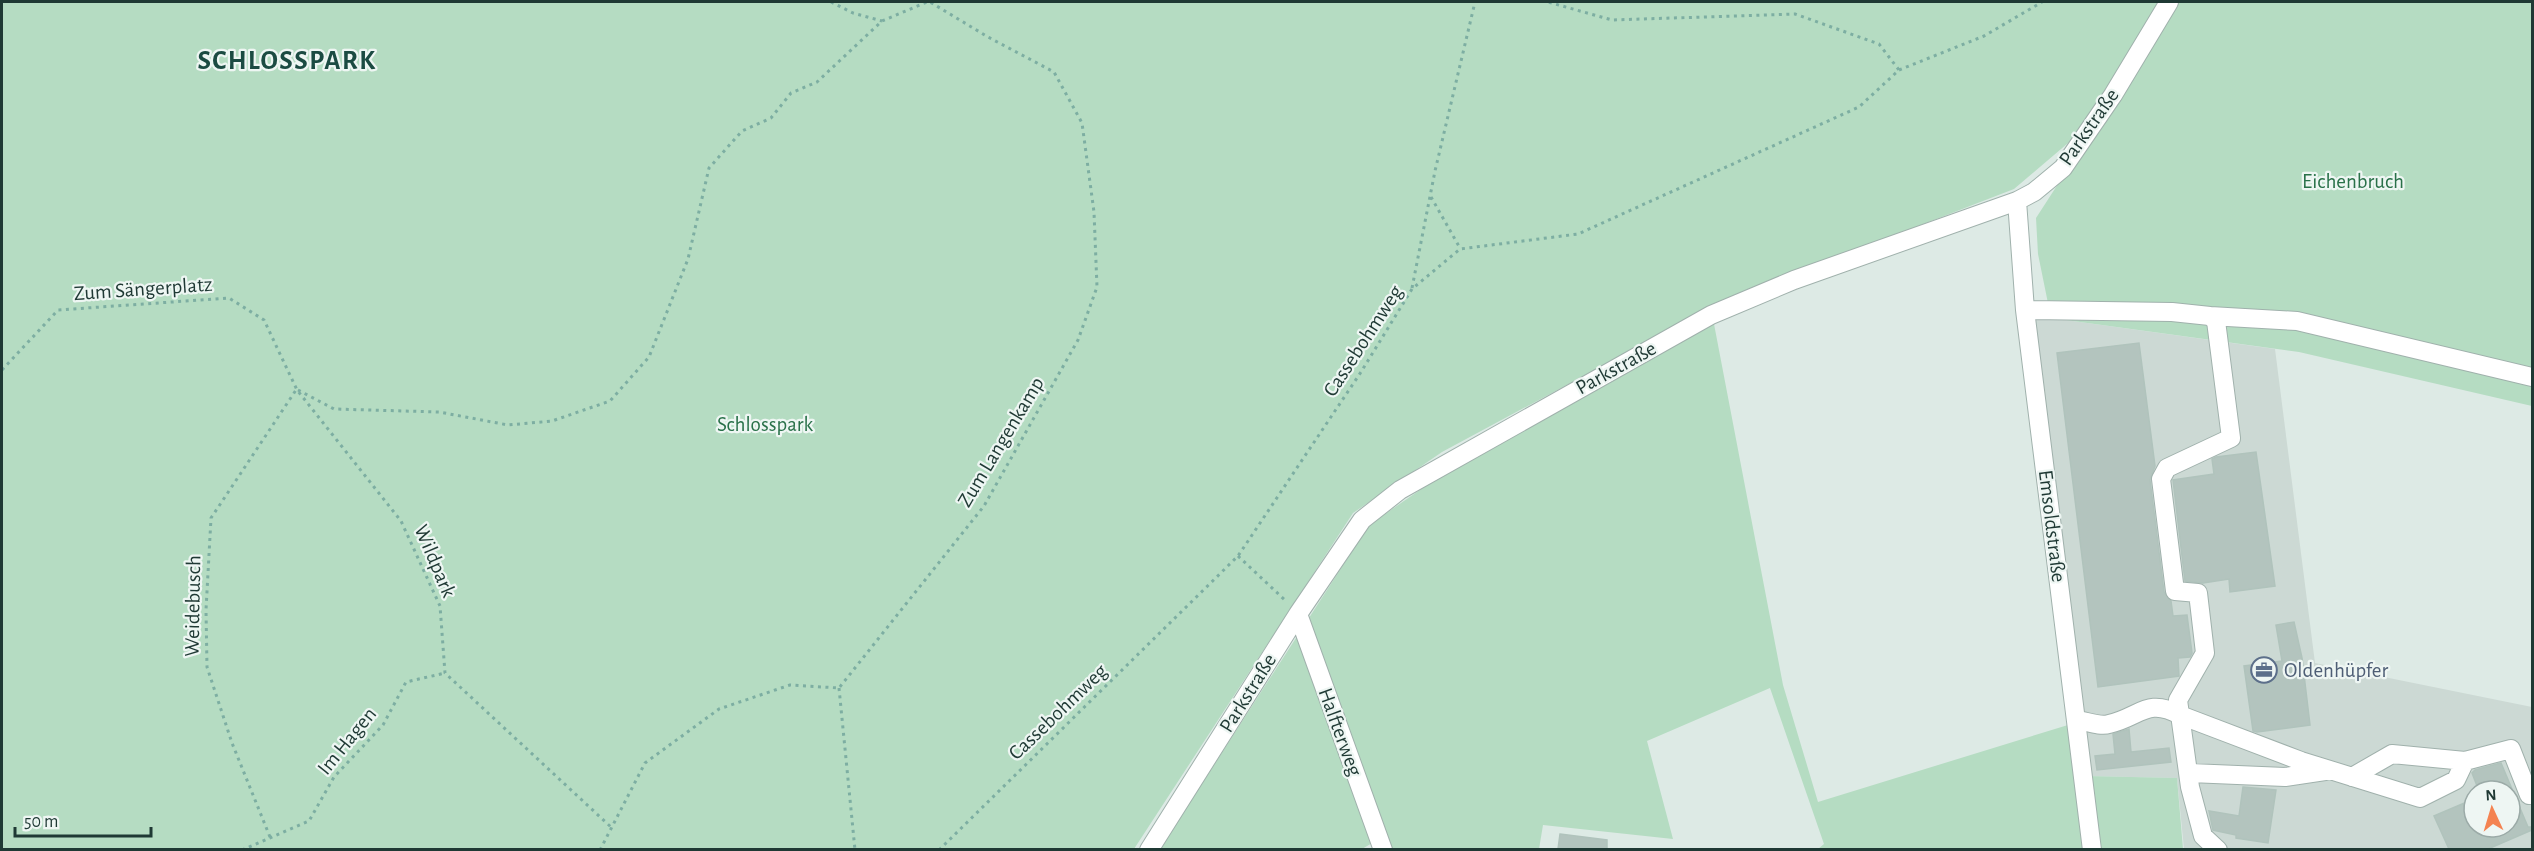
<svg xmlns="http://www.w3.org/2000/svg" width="2534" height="851" font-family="'Alegreya Sans',sans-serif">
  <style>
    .built { fill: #ccd9d4; fill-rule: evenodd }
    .green { fill: #b5dcc2 }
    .building { fill: #b3c4be; stroke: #b0c3bc; stroke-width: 1.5 }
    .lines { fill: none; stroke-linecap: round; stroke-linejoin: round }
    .minor-casing { stroke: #a0b1ac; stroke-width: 20 }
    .path { stroke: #7daea2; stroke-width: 3; stroke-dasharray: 3 4.5; stroke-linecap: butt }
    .minor { stroke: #fff; stroke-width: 18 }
    .labels { text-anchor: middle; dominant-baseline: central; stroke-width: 4.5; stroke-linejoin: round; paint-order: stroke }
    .street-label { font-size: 21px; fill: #1f3934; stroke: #eef6f3 }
    .park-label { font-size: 21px; fill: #297149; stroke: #eef6f3 }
    .service-label { font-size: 21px; fill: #4e5e75; stroke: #eef6f3; text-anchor: start }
    .district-label { font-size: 27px; font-weight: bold; letter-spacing: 1.5px; fill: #1b4b42; stroke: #eef6f3 }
  </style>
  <rect width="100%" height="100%" fill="#ddeae5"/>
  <!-- built -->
  <path class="built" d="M2051,318L2275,349L2315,663L2532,707V849H2184L2177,778L2086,776L2031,319ZM2474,791H2510V827H2474Z"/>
  <!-- green -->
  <path class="green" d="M2,2H2164L2081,132L2014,189L1719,303L1442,452L1353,513L1134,849L2,850Z
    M2176,2H2532V406L2299,352L2051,318L2038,254L2036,218Z
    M1714,324L1783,685L1818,802L2068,725L2087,849H1818L1824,844L1770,688L1647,741L1673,839L1543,825L1539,849H1383L1379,839L1362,849L1159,850L1369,525L1452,468Z
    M2086,776L2177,778L2183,849H2095Z"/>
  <!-- building -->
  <path class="building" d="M2139,343L2155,466L2150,480L2164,592L2171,601L2173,616L2187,615L2192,653L2190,657L2178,658L2179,676L2098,687L2057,353Z
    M2256,452L2275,586L2230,592L2229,579L2203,583L2185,581L2173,480L2214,474L2212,459L2216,457Z
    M2294,622L2302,658L2310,725L2257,732L2253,731L2244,666L2282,661L2276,625Z
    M2129,729L2131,752L2169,748L2171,762L2097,770L2095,756L2115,754L2113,734Z
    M2501,763L2528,827H2532V830L2488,849H2449L2434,816L2474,799V827H2510V791H2479L2472,773L2475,770Z
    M2243,787L2276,790L2268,843L2236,838V835L2213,830L2209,811L2239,816Z
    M1560,834L1607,840V849H1558Z"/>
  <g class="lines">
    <!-- minor casing -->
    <g class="minor-casing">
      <path id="minor" d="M2017,201L2025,310L2092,850
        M2025,310L2172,312L2210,316L2216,321L2231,438L2167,468L2161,479L2175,591L2198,593L2205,653L2178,700L2190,787L2203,836L2218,850
        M2210,316L2297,321L2532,377
        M1298,614L1383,850
        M2077,720C2086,721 2100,727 2109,724C2140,717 2147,697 2180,715L2301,761L2420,798L2456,780L2465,761L2511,749L2529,795
        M2190,773L2285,777L2325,771
        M2352,777L2392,754L2465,761
        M1149,850L1298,614L1362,520L1400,490L1711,315L1794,280L2017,201L2034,192L2063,168L2113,95L2169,2"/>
    </g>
    <!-- path -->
    <path class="path" d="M831,2L853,13L882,21
      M1899,70L1984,36L2042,2
      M1431,197L1460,248
      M1412,288L1435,171L1475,2
      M2,370L58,310L229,298L264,320L297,390L401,521L440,606L445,673L612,828
      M298,390L334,409L439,412L508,425L552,421L610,401L649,357L688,259L709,168L742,131L771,118L791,93L817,82L882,21L927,2
      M1238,556L1287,602
      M839,688L855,850
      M270,837L232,743L207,667L206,610L211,518L296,390
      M242,850L309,821L334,777L383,725L406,682L445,673
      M600,850L645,763L719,709L790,685L839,688L984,506L1078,340L1097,287L1094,212L1082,123L1054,72L988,37L930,2
      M939,850L1238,556L1361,372L1412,289L1460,249L1578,234L1859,107L1899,70L1879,44L1795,14L1612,20L1548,2"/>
    <!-- minor -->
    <use href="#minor" class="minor"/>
  </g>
  <!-- icons -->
  <defs>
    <g id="office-ring" transform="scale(1.35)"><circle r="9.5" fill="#eef6f3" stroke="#5c6f8a" stroke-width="1.5"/><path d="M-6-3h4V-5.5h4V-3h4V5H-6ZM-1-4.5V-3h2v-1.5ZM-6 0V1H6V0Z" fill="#5c6f8a"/></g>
  </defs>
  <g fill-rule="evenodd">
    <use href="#office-ring" x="2264" y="670"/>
  </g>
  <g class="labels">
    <!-- street labels -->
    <g class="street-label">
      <text transform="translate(2089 127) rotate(-55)">Parkstraße</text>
      <text transform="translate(143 289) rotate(-4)">Zum Sängerplatz</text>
      <text transform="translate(1363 341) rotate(-57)">Cassebohmweg</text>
      <text transform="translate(1616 368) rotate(-29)">Parkstraße</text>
      <text transform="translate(1001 442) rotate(-59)">Zum Langenkamp</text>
      <text transform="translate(2052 526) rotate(83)">Emsoldstraße</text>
      <text transform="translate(435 561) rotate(67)">Wildpark</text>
      <text transform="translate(193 606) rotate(-89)">Weidebusch</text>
      <text transform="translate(1248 693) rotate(-58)">Parkstraße</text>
      <text transform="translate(1058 712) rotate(-44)">Cassebohmweg</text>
      <text transform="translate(1340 732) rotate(70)">Halfterweg</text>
      <text transform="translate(347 741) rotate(-51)">Im Hagen</text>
    </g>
    <!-- park labels -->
    <g class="park-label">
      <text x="2353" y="181">Eichenbruch</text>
      <text x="765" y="424">Schlosspark</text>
    </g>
    <!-- service labels -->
    <g class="service-label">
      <text x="2284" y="670">Oldenhüpfer</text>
    </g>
    <!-- district labels -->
    <g class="district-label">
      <text x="287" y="60">SCHLOSSPARK</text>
    </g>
  </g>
  <!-- border -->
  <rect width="2534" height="851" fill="none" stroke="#1f3934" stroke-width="6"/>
  <!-- north arrow -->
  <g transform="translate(2492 809) rotate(356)"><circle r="28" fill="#eef6f3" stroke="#9baaa7" stroke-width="1.5"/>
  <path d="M0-4.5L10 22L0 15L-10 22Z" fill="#f48351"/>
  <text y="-9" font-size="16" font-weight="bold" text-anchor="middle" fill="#1f3934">N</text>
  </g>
  <!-- scale -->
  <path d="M15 827v9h136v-9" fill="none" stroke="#1f3934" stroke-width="3"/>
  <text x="24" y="827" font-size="18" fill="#1f3934" stroke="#eef6f3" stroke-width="4.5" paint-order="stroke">50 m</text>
</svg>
